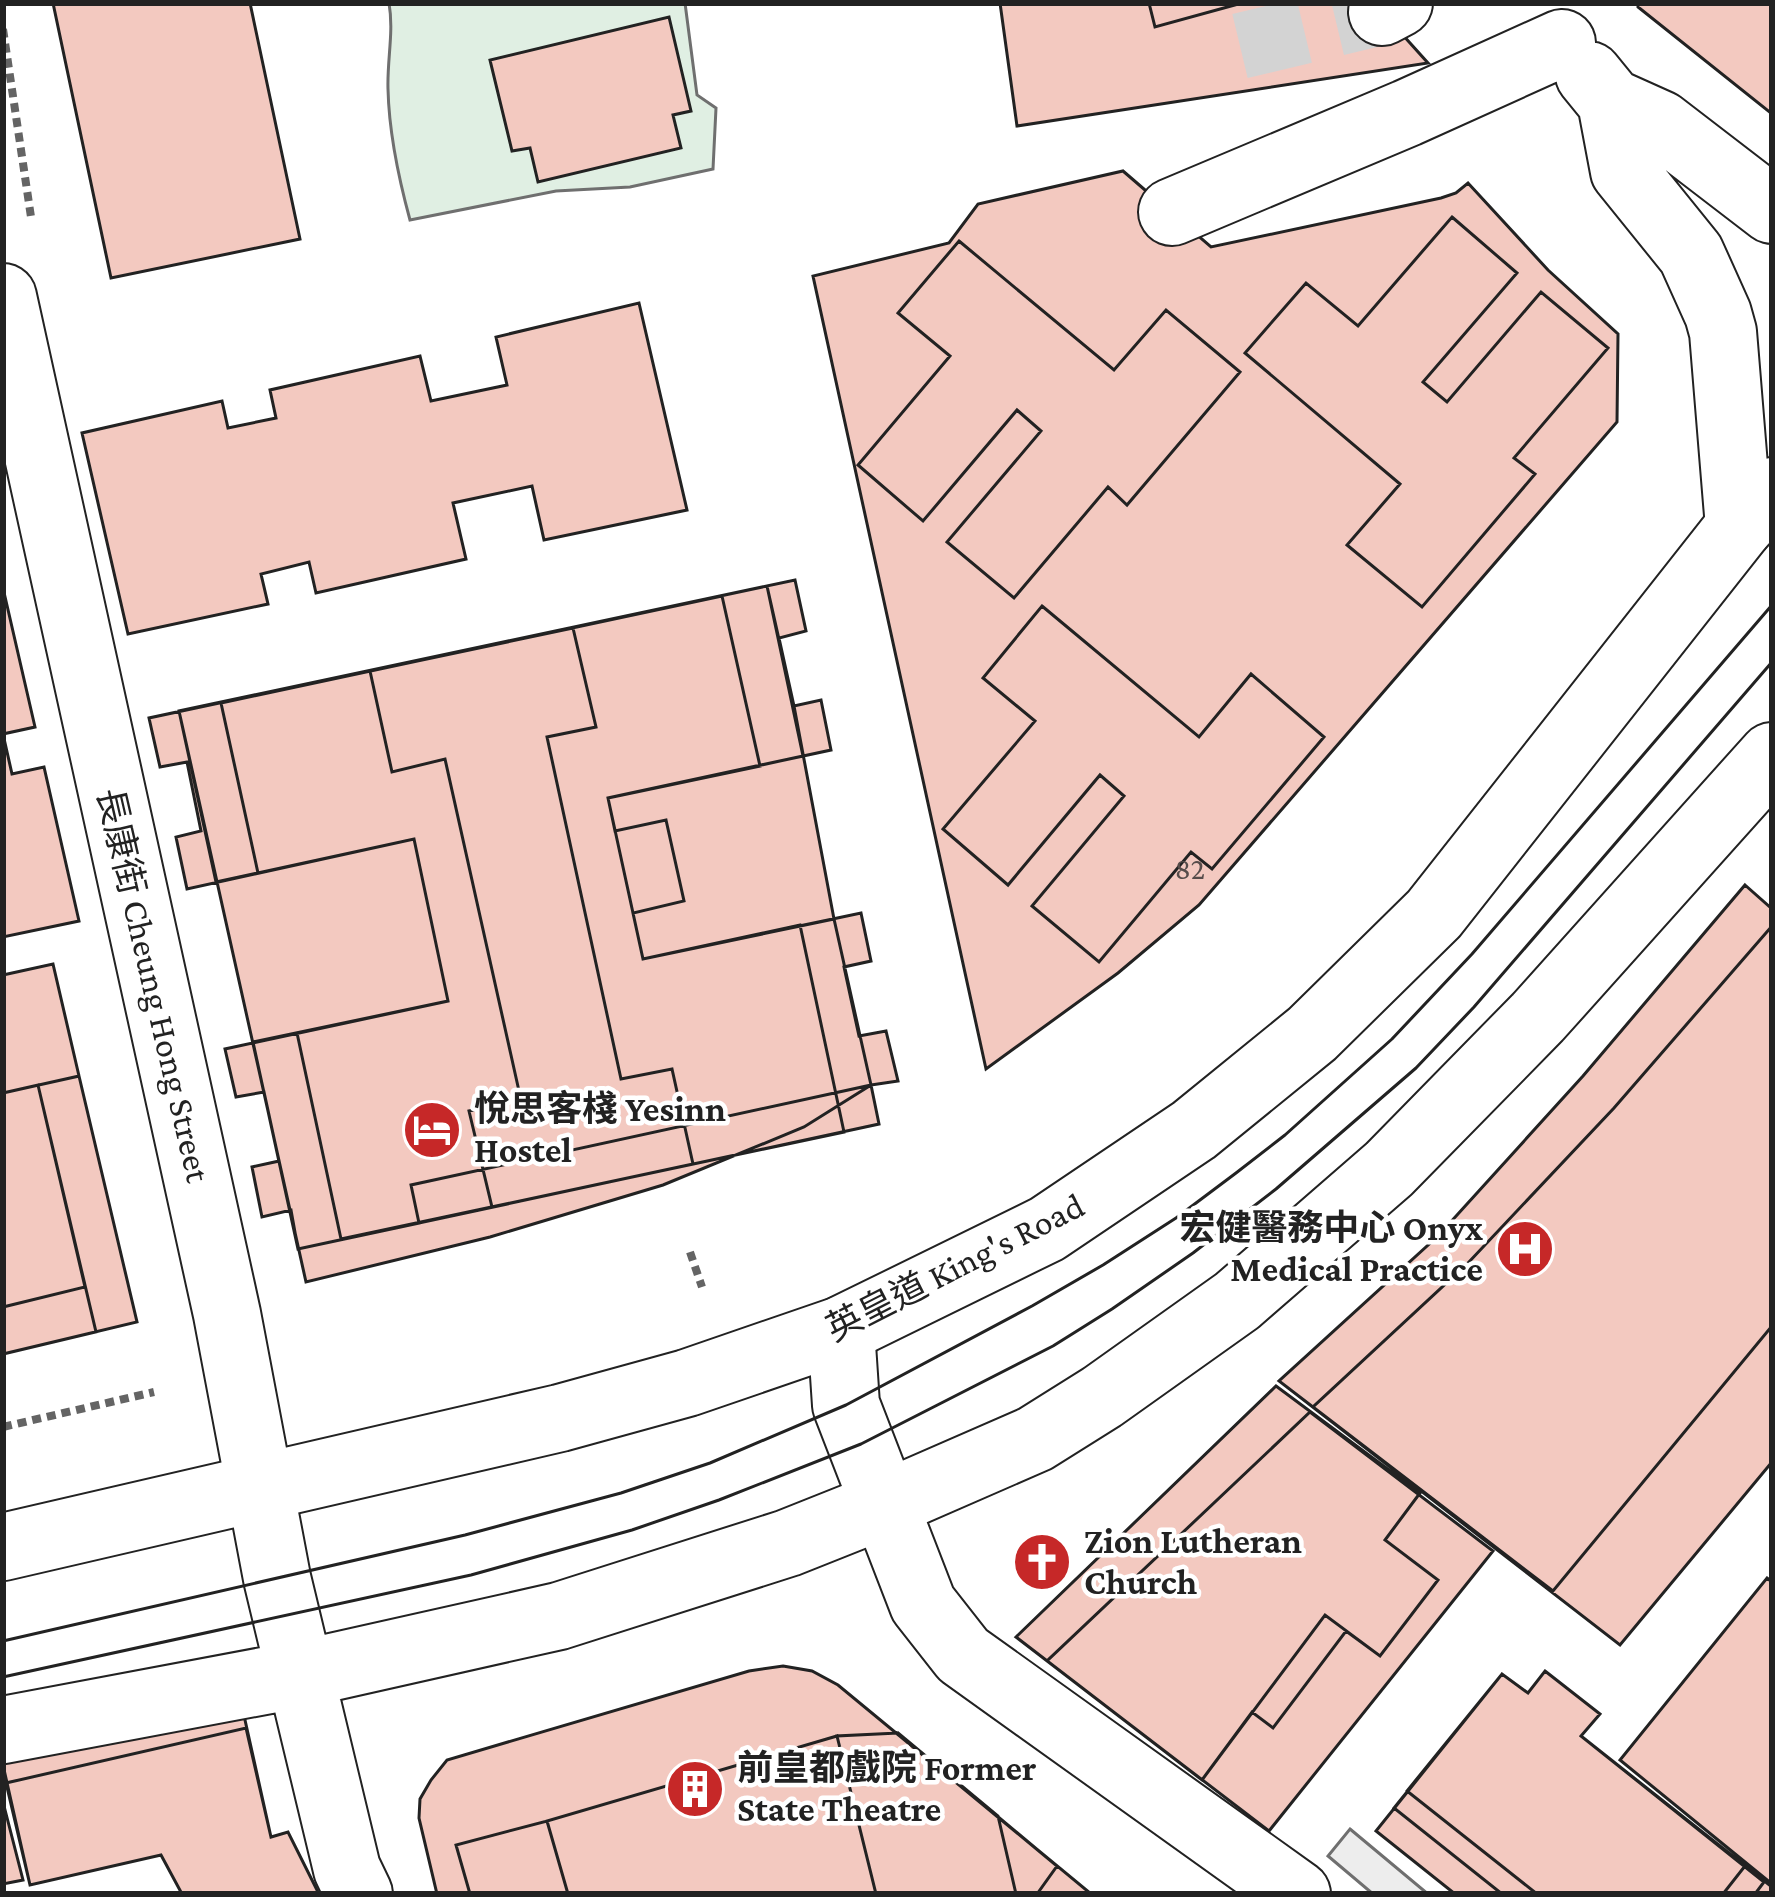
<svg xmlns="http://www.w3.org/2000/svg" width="1775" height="1897" font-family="'Crimson Pro','Noto Sans TC',serif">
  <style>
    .green { fill: #e0efe3; stroke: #6f6f6f; stroke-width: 3 }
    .parking { fill: #ededed; stroke: #6f6f6f; stroke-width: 3 }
    .building { fill: #f3c9c0; stroke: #222; stroke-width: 3 }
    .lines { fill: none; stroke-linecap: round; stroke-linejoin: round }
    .minor-tunnel { stroke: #d3d3d3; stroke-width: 66; stroke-dasharray: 66 33; stroke-linecap: butt }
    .minor-casing { stroke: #222; stroke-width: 70 }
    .major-casing { stroke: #222; stroke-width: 70 }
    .path { stroke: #646464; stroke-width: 8; stroke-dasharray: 9 6; stroke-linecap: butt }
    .minor { stroke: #fff; stroke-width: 66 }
    .major { stroke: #fff; stroke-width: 66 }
    .tram { stroke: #222; stroke-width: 3 }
    .labels { text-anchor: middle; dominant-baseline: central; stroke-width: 9; stroke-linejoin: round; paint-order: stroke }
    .number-label { font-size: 30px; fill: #564c4a }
    .street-label { font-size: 36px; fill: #222; stroke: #fff }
    .poi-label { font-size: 36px; font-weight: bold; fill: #222; stroke: #fff; text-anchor: start }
  </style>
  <rect width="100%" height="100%" fill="#fff"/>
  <!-- green -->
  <path class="green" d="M389,3H685L697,95L716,108L713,169L630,187L556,191L410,220C398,176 389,134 388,89C387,60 394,32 389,3Z"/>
  <!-- parking -->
  <path class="parking" d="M1350,1829L1428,1894H1373L1328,1856Z"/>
  <!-- building -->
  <path class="building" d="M53,3H250L300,239L111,278Z
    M1000,3H1374L1428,63L1017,126Z
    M1149,3H1242L1155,27Z
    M1638,3H1772V114L1638,7Z
    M669,17L691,111L673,115L681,148L538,182L530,148L512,151L490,60Z
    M1123,171L1211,247L1441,198L1456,193L1468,183L1548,270L1618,334L1617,422L1199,905L1118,973L986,1069L813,276L949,243L978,204Z
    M1452,217L1517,273L1423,382L1447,402L1541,292L1608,348L1514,458L1535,474L1422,607L1347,545L1400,484L1245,353L1306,283L1358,326Z
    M959,241L1114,370L1166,310L1240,372L1127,505L1108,487L1014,598L947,542L1041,431L1017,410L923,521L858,465L950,356L898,313Z
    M639,303L687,510L544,540L532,486L453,503L466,559L316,593L309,562L261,574L268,604L128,634L82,433L222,401L228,428L276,418L270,390L420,356L431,401L507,385L496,337Z
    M795,580L806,631L779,638L794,706L821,700L831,750L608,798L615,831L666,820L684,901L633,913L643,959L861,913L871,961L844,967L859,1036L886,1031L898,1081L871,1085L879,1124L298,1249L291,1210L262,1217L252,1167L279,1161L264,1092L236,1097L225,1049L448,1001L414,839L187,889L176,837L201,831L187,762L160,767L149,718Z
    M767,586L794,706L834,919L871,1085L804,1127L663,1185L490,1237L306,1282L179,711Z
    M767,586L803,756L608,798L643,959L834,919L871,1085L411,1185L419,1223L298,1249L253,1042L448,1001L414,839L216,882L179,711Z
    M3,588L35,727L3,734L12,774L44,767L79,921L3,937Z
    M722,596L760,766L608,798L615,831L666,820L684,901L633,913L643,959L800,925L844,1132L341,1239L297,1033L448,1001L414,839L258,873L221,703Z
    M1042,606L1199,737L1251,674L1324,737L1212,869L1191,852L1099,962L1032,906L1124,796L1100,775L1008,885L943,829L1035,721L983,678Z
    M573,628L596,727L547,737L621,1079L672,1069L693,1164L492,1207L469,1111L521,1100L445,759L392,772L370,671Z
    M1745,885L1772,909V1462L1620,1645L1279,1381L1438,1236L1583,1076Z
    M1745,885L1772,909V1326L1553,1591L1279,1381L1438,1236L1583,1076Z
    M1772,926V1326L1553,1591L1313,1407L1468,1263L1614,1108Z
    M53,964L79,1076L3,1093V975Z
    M79,1076L137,1322L3,1354V1093Z
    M79,1076L137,1322L3,1354V1093Z
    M38,1085L85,1287L3,1307V1093Z
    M38,1085L96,1332L3,1354V1093Z
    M1276,1386L1420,1493L1385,1540L1438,1580L1380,1656L1346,1631L1273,1728L1252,1712L1202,1780L1016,1637Z
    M1310,1412L1420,1493L1385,1540L1438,1580L1380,1656L1325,1615L1202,1780L1047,1661Z
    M1310,1412L1493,1551L1269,1831L1047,1661Z
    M1767,1578L1772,1582V1884L1620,1760Z
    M783,1666L812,1671L838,1685L1090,1893L437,1894L419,1818L420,1799L431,1780L447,1760L749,1671Z
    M783,1666L812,1671L838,1685L1057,1866L1037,1894H437L419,1818L420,1799L431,1780L447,1760L749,1671Z
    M1545,1671L1600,1714L1581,1736L1764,1882L1755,1894H1502L1394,1808L1502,1674L1528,1693Z
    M1545,1671L1600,1714L1581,1736L1772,1887V1894H1455L1376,1831L1502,1674L1528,1693Z
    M1545,1671L1600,1714L1581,1736L1745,1866L1723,1894H1537L1407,1791L1502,1674L1528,1693Z
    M239,1693L271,1837L288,1832L319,1894H182L161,1855L30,1885L3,1765V1743Z
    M246,1728L271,1837L288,1832L319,1894H182L161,1855L30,1885L6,1783Z
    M898,1733L998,1816L1016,1894H876L837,1736Z
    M898,1733L1057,1866L1037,1894H876L837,1736Z
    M837,1736L876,1894H568L547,1821Z
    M3,1802L23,1880L3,1884Z
    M547,1821L568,1894H470L456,1845Z"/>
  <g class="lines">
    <!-- minor-tunnel -->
    <path class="minor-tunnel" d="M1240,46L1382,12"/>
    <!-- minor casing -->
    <g class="minor-casing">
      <path id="minor" d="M1382,12L1399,3
        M1589,75L1611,102L1660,124L1772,210
        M1611,102L1624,171L1691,254L1718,314L1723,332L1739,527
        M1172,212L1407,113L1562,43
        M3,297L227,1314L277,1578L347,1869L359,1894
        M841,1330L846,1405L923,1604L963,1655L1297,1894
        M3,1730L301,1674L559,1616L788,1543L886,1504L1035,1439L1102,1397L1237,1301L1389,1169L1538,1017L1772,756"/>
    </g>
    <!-- major casing -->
    <g class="major-casing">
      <path id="major" d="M3,1547L560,1418L687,1383L841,1330L1047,1229L1194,1130L1312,1034L1434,914L1739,527L1772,491"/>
    </g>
    <!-- path -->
    <path class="path" d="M3,29L31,217
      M690,1252L702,1287
      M3,1427L154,1392"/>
    <!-- minor -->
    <use href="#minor" class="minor"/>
    <!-- major -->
    <use href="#major" class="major"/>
    <!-- tram -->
    <path class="tram" d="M3,1641L465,1535L621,1493L710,1463L846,1405L1032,1306L1103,1265L1176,1218L1236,1173L1285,1135L1392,1039L1472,954L1772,605
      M3,1677L471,1575L632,1530L719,1500L861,1444L1053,1346L1112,1309L1193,1253L1276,1189L1416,1068L1474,1007L1772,662"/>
  </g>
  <!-- icons -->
  <defs>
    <g id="hotel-disc" transform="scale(3)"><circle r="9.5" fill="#c62828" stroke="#fff"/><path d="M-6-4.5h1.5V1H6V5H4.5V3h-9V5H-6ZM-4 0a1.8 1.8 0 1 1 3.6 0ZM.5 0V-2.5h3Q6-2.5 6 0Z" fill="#fff"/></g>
    <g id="hospital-disc" transform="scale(3)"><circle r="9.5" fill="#c62828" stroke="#fff"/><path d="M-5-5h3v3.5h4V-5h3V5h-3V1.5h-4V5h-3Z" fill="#fff"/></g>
    <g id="church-disc" transform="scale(3)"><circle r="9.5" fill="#c62828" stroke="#fff"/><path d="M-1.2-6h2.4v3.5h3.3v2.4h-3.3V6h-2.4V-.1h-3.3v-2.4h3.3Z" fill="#fff"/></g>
    <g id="building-disc" transform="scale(3)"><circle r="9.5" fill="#c62828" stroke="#fff"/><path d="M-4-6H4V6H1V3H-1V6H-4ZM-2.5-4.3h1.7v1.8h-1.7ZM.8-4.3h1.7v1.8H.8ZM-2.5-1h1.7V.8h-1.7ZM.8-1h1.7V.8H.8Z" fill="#fff"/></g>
  </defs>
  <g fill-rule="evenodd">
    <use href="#hotel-disc" x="432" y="1130"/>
    <use href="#hospital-disc" x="1525" y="1249"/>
    <use href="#church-disc" x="1042" y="1562"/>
    <use href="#building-disc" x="695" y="1789"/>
  </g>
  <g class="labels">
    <!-- number labels -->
    <g class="number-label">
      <text x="1190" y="868">82</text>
    </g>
    <!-- street labels -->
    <g class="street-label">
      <text transform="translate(154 985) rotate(77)">長康街 Cheung Hong Street</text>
      <text transform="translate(955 1267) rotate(-27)">英皇道 King's Road</text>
    </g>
    <!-- poi labels -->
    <g class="poi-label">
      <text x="474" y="1109">悅思客棧 Yesinn<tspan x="474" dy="41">Hostel</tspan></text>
      <text x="1483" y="1228" text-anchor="end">宏健醫務中心 Onyx<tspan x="1483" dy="41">Medical Practice</tspan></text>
      <text x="1084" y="1541">Zion Lutheran<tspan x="1084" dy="41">Church</tspan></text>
      <text x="737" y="1768">前皇都戲院 Former<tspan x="737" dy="41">State Theatre</tspan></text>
    </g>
  </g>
  <!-- border -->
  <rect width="1775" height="1897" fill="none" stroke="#222222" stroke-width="12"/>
</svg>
